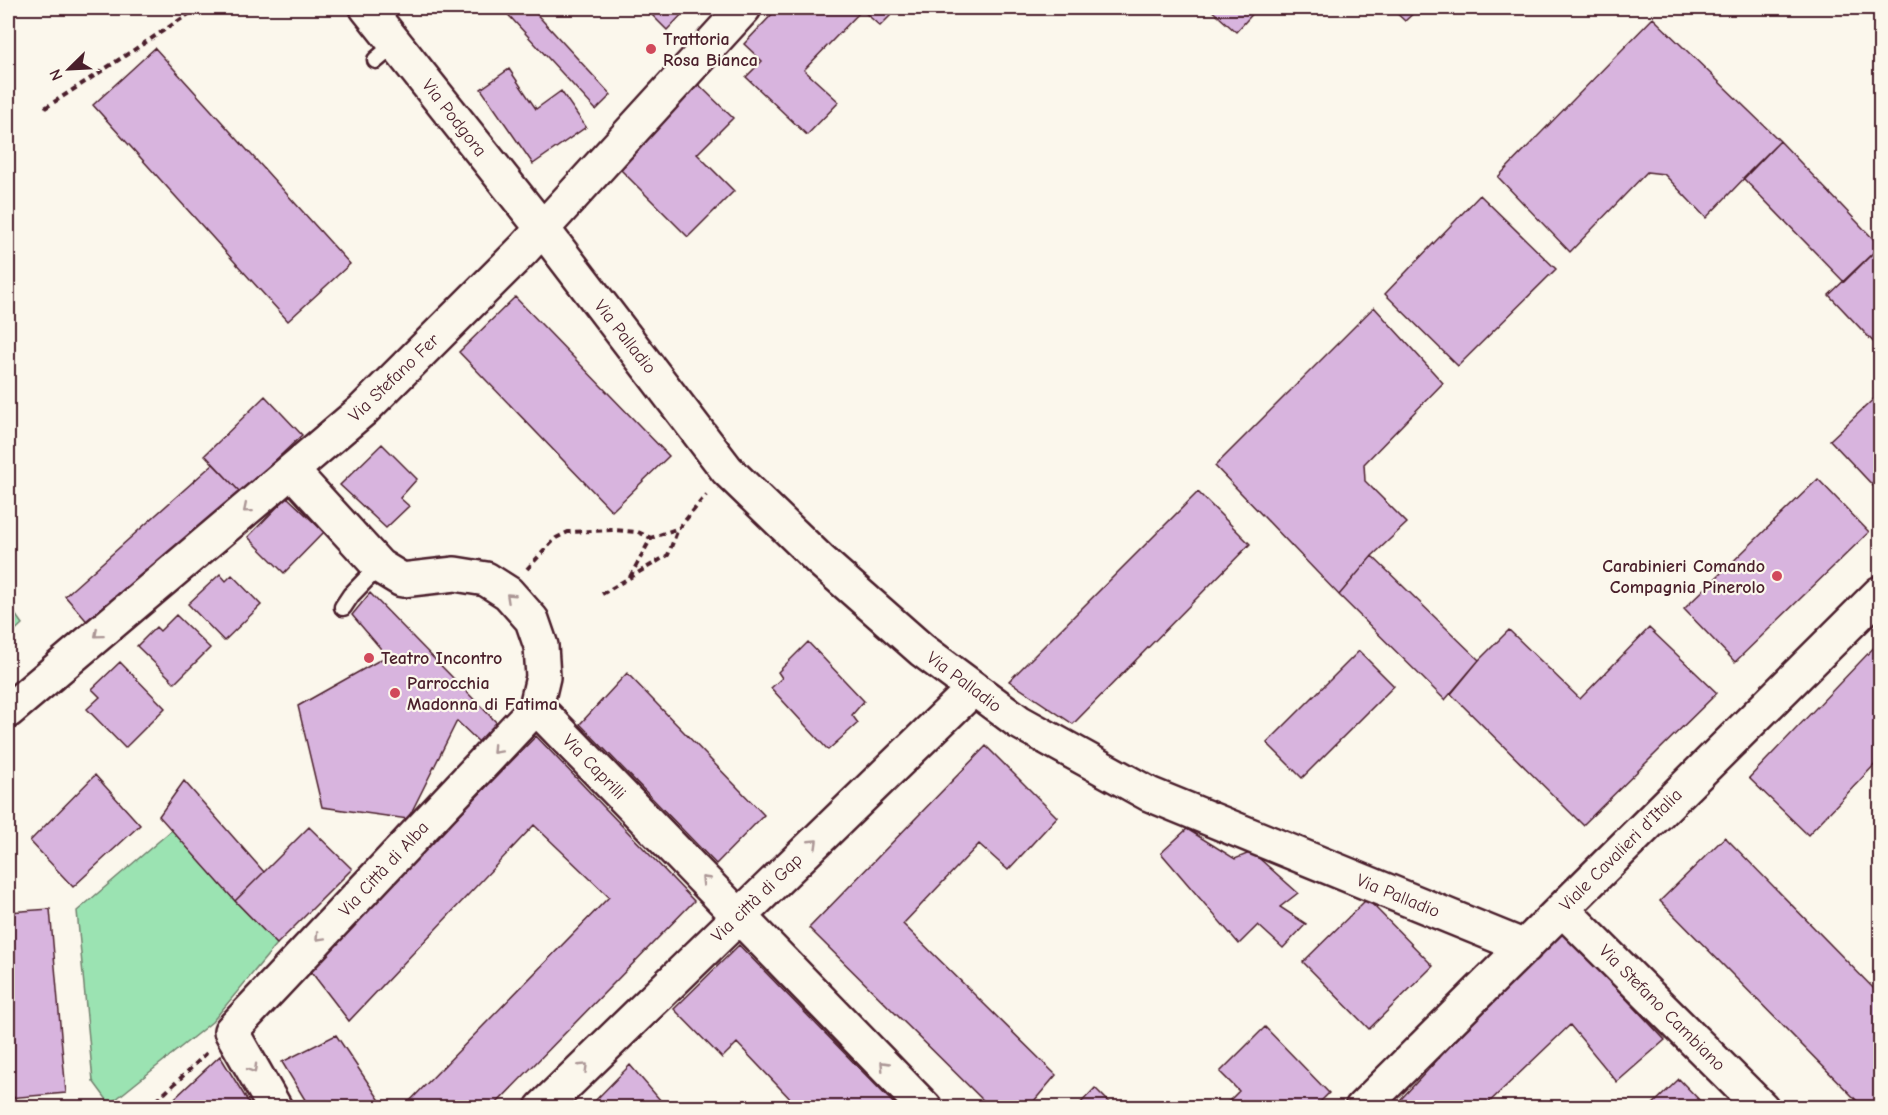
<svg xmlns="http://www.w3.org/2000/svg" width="1888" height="1115" font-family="'Comic Neue',sans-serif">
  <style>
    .green { fill: #9be3b2; stroke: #72816e; stroke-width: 1.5 }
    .building { fill: #d8b4de; stroke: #4a1f2b; stroke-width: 1.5 }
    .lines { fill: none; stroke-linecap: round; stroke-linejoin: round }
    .service-casing { stroke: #4a1f2b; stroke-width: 21 }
    .minor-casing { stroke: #4a1f2b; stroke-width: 38 }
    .path { stroke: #4a1f2b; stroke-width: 4; stroke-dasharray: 6 4.5; stroke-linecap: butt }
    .service { stroke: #fbf7ec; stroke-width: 16 }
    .minor { stroke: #fbf7ec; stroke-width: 33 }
    .oneway { stroke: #ab9695 }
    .poi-dot { fill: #d1495b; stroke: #fbf7ec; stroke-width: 2 }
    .labels { text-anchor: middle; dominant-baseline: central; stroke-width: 4.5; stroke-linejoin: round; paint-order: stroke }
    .poi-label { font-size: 18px; font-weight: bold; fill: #4a1f2b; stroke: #fbf7ec; text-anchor: start }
    .street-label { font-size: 18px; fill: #4a1f2b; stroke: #fbf7ec }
  </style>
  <rect width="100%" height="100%" fill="#fbf7ec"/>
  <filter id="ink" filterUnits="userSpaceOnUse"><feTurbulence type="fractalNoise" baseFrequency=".0167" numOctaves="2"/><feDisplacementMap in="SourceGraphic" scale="12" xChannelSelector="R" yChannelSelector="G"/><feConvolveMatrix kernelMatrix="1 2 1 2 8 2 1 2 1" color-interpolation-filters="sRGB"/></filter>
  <g filter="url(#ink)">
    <!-- green -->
    <path class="green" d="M8,604L22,624L8,637Z
      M172,830L235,901L277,944L212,1022L110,1104L93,1081L77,911Z"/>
    <!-- building -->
    <path class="building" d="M502,8H531L611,95L596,110Z
      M645,8H688L667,30Z
      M778,8H898L880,26L862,10L804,70L839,102L807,135L746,77L762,61L744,44Z
      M1209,8H1258L1236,32Z
      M1391,8H1419L1405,21Z
      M1653,18L1780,141L1706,218L1664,174L1647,172L1570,252L1498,177Z
      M155,48L350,264L288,321L93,105Z
      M509,69L536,109L561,91L586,127L533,164L481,89Z
      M694,80L733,118L697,154L734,191L688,237L613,162Z
      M1780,141L1880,246L1844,282L1743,178Z
      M1480,195L1556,269L1458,366L1385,294Z
      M1880,246V349L1829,295Z
      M515,297L669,456L612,511L459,352Z
      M1374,307L1443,383L1364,464L1365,481L1407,523L1372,556L1339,595L1215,466Z
      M1880,393V493L1830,440Z
      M265,396L302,435L241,493L205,455Z
      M382,444L417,479L400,498L409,506L386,528L340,485Z
      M213,464L241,493L91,626L65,596Z
      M1818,479L1869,532L1735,662L1684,609Z
      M1198,492L1250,544L1073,724L1009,681Z
      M287,497L324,532L284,573L248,537Z
      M1372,556L1479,660L1445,700L1339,595Z
      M220,574L226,581L232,575L261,605L224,641L188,604Z
      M370,593L498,724L480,743L457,721L408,819L322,807L298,706L387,656L352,615Z
      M176,615L210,648L175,683L137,646L156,627L160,631Z
      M1649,628L1717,693L1583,825L1451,694L1479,660L1509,630L1580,699Z
      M1880,641V759L1808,835L1749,778Z
      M808,642L864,701L852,715L858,723L828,750L771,688L782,678L778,672Z
      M1359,651L1394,686L1302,778L1267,743Z
      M120,662L165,708L125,748L87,709L100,697L92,689Z
      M627,673L764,815L716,864L580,724Z
      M536,736L694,901L492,1108H403L609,897L534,825L349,1021L309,969Z
      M986,746L1057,817L1008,870L979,844L903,924L1056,1075L1028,1108H991L809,928Z
      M95,775L140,825L73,887L30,841Z
      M184,781L264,872L235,901L159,816Z
      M309,827L352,869L277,944L235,901Z
      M1187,829L1235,859L1252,852L1298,893L1280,907L1306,924L1283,948L1258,925L1239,944L1161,853Z
      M1725,837L1880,995V1108H1864L1660,901Z
      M1367,899L1433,966L1369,1029L1303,962Z
      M50,909L66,1093L8,1098V912Z
      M1560,928L1665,1040L1617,1082L1570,1025L1483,1108H1409L1401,1099Z
      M739,945L898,1108H799L737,1043L722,1058L674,1009Z
      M1265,1027L1329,1093L1314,1108H1222L1239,1091L1220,1072Z
      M336,1035L385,1108H310L282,1062Z
      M220,1056L252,1108H180L175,1098Z
      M630,1065L667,1108H588Z
      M1679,1079L1707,1108H1649Z
      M1095,1088L1115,1108H1076Z"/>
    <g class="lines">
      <!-- service casing -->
      <g class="service-casing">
        <path id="service" d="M376,60L395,44
          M343,607L351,595L379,566"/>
      </g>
      <!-- minor casing -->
      <g class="minor-casing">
        <path id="minor" d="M367,8L542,228L727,470L820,560L922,650L1019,722L1149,794L1525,947
          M292,471L379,566L402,580L455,574L486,579L508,593L532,620L541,646L543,677L536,707L925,1108
          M8,711L363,410L523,250L744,8
          M1562,909L1762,1108
          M275,1108L231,1031L536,707
          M542,1108L973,689
          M1362,1108L1880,593"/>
      </g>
      <!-- path -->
      <path class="path" d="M45,108L198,8
        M527,569L556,538L568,532L613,530L638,532L651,538
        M630,577L651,538L679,528L706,495
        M602,594L668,555L678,529
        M149,1108L208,1052"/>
      <!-- service -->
      <use href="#service" class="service"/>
      <!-- minor -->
      <use href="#minor" class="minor"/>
    </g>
    <!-- one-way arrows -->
    <defs><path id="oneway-chevron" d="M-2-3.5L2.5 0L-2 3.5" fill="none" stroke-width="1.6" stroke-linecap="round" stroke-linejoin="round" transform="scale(1.5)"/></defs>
    <g class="oneway">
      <use href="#oneway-chevron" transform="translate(247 509) rotate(140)"/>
      <use href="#oneway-chevron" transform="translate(510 597) rotate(-137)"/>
      <use href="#oneway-chevron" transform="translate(98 634) rotate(140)"/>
      <use href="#oneway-chevron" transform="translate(496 750) rotate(133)"/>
      <use href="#oneway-chevron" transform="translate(814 843) rotate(-44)"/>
      <use href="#oneway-chevron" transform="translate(705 880) rotate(-134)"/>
      <use href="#oneway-chevron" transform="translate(319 937) rotate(133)"/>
      <use href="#oneway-chevron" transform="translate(884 1065) rotate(-134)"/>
      <use href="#oneway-chevron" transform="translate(584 1067) rotate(-44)"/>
      <use href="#oneway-chevron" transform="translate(253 1069) rotate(60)"/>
    </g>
  </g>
  <!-- markers -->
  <g class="poi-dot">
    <circle cx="651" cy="49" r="6"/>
    <circle cx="1777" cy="576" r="6"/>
    <circle cx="369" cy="658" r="6"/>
    <circle cx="395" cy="693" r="6"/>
  </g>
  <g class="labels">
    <!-- poi labels -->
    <g class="poi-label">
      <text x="663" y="39">Trattoria<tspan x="663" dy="21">Rosa Bianca</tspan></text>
      <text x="1765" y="566" text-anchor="end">Carabinieri Comando<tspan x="1765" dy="21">Compagnia Pinerolo</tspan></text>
      <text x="381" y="658">Teatro Incontro</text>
      <text x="407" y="683">Parrocchia<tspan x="407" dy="21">Madonna di Fatima</tspan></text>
    </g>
    <!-- street labels -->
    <g class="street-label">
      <text transform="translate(454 118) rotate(52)">Via Podgora</text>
      <text transform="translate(625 337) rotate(52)">Via Palladio</text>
      <text transform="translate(394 378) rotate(-44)">Via Stefano Fer</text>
      <text transform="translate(964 682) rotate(37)">Via Palladio</text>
      <text transform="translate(594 767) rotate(46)">Via Caprilli</text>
      <text transform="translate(1621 850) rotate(-45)">Viale Cavalieri d'Italia</text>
      <text transform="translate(384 869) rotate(-47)">Via Città di Alba</text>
      <text transform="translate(1398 896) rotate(22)">Via Palladio</text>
      <text transform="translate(757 898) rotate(-44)">Via città di Gap</text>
      <text transform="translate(1662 1008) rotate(45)">Via Stefano Cambiano</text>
    </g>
  </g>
  <!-- margin -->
  <rect width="1888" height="1115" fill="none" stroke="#fbf7ec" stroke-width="30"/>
  <rect x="15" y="15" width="1858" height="1085" fill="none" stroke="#4a1f2b" stroke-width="2" filter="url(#ink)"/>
  <!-- north arrow -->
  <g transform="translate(69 69) rotate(246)" stroke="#fbf7ec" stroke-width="4.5" paint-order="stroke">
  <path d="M0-4.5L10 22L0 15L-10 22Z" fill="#4a1f2b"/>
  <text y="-9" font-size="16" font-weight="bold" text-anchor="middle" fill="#4a1f2b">N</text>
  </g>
</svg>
